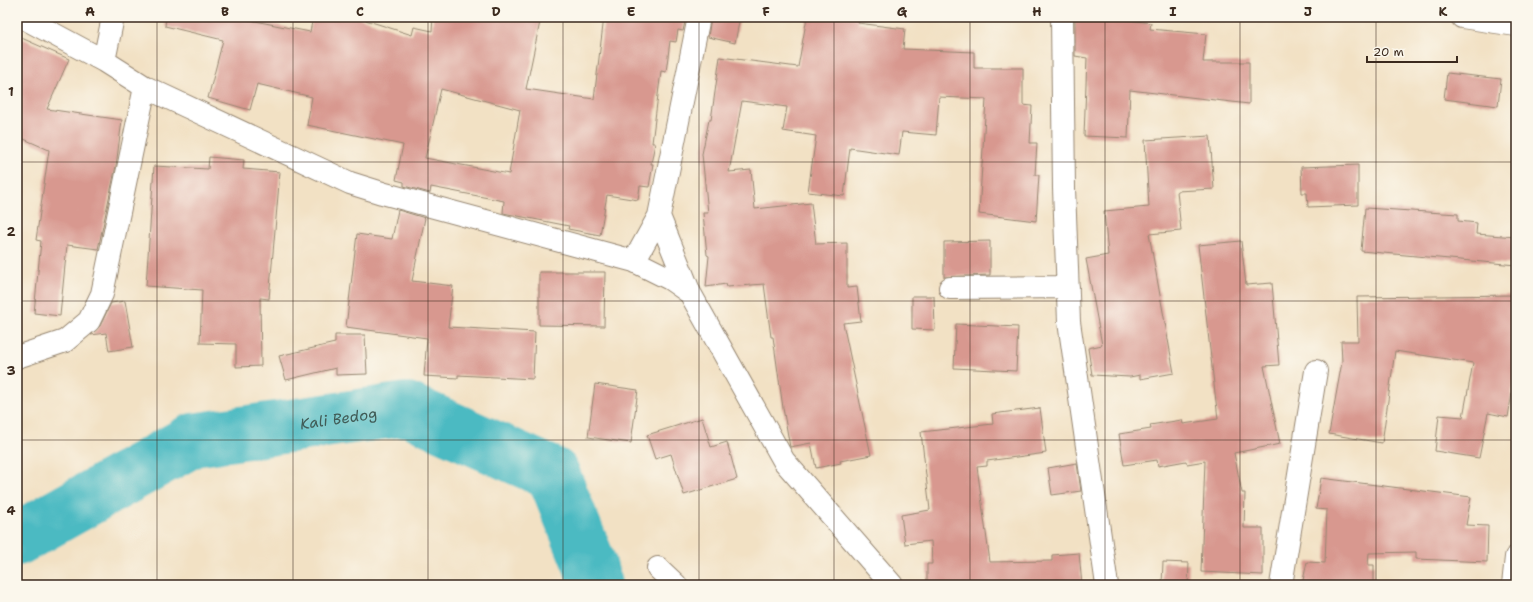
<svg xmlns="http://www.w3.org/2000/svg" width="1533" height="602" font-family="'Shantell Sans',sans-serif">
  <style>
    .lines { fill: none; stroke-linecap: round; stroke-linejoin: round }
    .river { stroke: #4bbac2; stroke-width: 54 }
    .building { fill: #d8988f; fill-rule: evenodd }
    .minor-casing { stroke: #968671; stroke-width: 24 }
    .minor { stroke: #fff; stroke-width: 22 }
    .grid { fill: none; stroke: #3b2a1e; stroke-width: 1; stroke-opacity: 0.55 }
    .labels { text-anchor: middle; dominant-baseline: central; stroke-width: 4; stroke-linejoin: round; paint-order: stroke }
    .water-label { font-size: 15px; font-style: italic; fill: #415c57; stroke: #fbf7ec }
    .neatline { fill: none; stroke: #3b2a1e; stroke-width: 1.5 }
    .grid-label { font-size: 13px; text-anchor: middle; font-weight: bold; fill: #3b2a1e }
  </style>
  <rect width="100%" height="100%" fill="#fbf7ec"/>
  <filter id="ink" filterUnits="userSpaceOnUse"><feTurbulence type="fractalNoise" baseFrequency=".025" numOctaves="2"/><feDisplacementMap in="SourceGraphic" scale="8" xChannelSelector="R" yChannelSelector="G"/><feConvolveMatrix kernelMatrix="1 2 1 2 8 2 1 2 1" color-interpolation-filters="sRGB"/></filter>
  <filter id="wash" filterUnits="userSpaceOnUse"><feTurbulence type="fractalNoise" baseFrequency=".012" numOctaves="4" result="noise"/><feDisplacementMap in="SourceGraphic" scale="16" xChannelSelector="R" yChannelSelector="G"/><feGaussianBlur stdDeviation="0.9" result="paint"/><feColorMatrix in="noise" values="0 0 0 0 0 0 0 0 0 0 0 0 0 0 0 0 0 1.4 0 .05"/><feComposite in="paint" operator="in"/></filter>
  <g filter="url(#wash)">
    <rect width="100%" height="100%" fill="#f2e1c4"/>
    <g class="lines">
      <!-- river -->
      <path class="river" id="s1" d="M17,539L193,440L407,409L553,474L590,565L595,585"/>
    </g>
    <g id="blocks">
      <!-- building -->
      <path class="building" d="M166,17H235L310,32L313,17H356L412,35L414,27L432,31L433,17H541L526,89L594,99L604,17H686L683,31L678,30L676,42L670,41L666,72L661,71L652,143H655L651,164H653L649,187L640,186L638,200L607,195L600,235L568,229L569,226L503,213L504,201L431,187L430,193L404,186V182L396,180L403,145L307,125L312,97L257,84L250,110L208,98L223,40L165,26ZM441,89L520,110L509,174L425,158Z
        M711,17H740L735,43L708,37Z
        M807,17H859L858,23L905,29L903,49L974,52V68H1023V105L1032,106L1030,143H1037L1035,175H1039L1036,221L979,214L986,99L939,97L936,135L902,132L899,155L850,148L844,196L808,192L816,136L783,131L787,107L742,101L729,172L751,170L755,209L811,203L816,244L847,243V288L857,287L861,321L843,323L871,455L840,461L841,463L816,468L811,443L790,447L783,408L773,337H771L764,284L727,287L726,284L706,287L709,256L707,255L703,213H708L702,154L709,120H711L720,57L798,67Z
        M1075,17H1105L1151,23L1150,29L1206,34L1203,62H1249V104L1130,90L1128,138L1084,136L1087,58L1075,56Z
        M17,36L69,59L47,109L122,120L116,166L98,249L67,245L60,316L34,313L41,241L36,240L49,150L17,136Z
        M1447,73L1501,79L1498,106L1444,99Z
        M1210,136L1214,189L1177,191L1181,231L1149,234L1174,373L1140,379V375L1130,377L1092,375L1088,348L1102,345L1086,259L1108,255L1104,211L1149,207L1145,140Z
        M209,157L244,160L243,169L280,172L269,299L260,298L261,366L236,367V344L200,343L202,290L146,286L154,166L208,169Z
        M1358,165V205L1308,207L1307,193H1302L1301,167Z
        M1365,208L1458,214V221L1477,223L1476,234L1516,237V265L1361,251Z
        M398,210L425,218L412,281L453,286L448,327L535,332L533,379L458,375V378L424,376L427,338L346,327L357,234L392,239Z
        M990,241V275L944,277V242Z
        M1241,241L1246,285L1272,283L1279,365L1264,366L1280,444L1234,453L1242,493H1245L1244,528H1263V575L1201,572L1205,461L1187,464L1186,461L1158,466L1157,460L1124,465L1119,434L1151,429L1150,425L1182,420L1183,424L1218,419L1198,245Z
        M539,272H605L604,326L539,325Z
        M1516,295V369L1508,417L1488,413L1479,458L1435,451L1439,415L1463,417L1473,363L1395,351L1382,443L1329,434L1342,362L1341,341H1358L1357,297Z
        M912,296H934L935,330L912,329Z
        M125,301L133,347L109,351L106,333L91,335L100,326L111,303Z
        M956,324L1018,327L1016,371L954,368Z
        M335,335H365L367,374L336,375V368L286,380L279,356L335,343Z
        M595,384L638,390L631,443L588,437Z
        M1040,408L1046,453L987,461V466L977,467L990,562L1052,561V555L1079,553L1082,585H927V564H932L931,541L905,544L901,515L930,510L921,432L993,424L992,414Z
        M702,418L711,447L727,442L737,479L684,495L671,454L655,459L647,435Z
        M1077,463L1081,491L1052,495L1048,468Z
        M1321,478L1471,497L1466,525L1488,526L1487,562L1416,559V552L1369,553L1368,565H1374V585H1302L1307,562L1325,563L1327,510L1316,509Z
        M1163,562L1189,563L1188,585H1162Z"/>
    </g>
  </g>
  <g filter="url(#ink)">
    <use href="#blocks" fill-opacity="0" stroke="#968671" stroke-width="1"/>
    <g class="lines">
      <!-- minor casing -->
      <g class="minor-casing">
        <path id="minor" d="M22,17L104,61L145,87L350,183L382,193L634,261L670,279L690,293L784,461L892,585
          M1062,17L1064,188L1069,322L1107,585
          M1462,17L1516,25
          M104,61L113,17
          M659,216L690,293
          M634,261L659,216L699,17
          M950,288L1068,287
          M17,357L65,341L89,321L102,294L145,87
          M658,568L676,585
          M1281,585L1316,371
          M1513,585L1516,557"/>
      </g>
      <!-- minor -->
      <use href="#minor" class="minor"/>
    </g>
  </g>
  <!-- grid -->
  <path class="grid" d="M157,17V585M293,17V585M428,17V585M563,17V585M699,17V585M834,17V585M970,17V585M1105,17V585M1240,17V585M1376,17V585M17,162H1516M17,301H1516M17,440H1516"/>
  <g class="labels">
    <!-- water labels -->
    <g class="water-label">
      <text stroke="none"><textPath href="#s1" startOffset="349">Kali Bedog</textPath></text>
    </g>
  </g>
  <!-- margin -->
  <rect width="1533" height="602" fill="none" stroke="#fbf7ec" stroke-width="44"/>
  <!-- scale -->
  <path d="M1367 56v6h90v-6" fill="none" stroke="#3b2a1e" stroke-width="2"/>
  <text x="1373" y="56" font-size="12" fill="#3b2a1e" stroke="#fbf7ec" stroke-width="3" paint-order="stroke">20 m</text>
  <rect x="22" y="22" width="1489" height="558" class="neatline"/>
  <g class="grid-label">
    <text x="90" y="16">A</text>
    <text x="225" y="16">B</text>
    <text x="360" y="16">C</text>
    <text x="496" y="16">D</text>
    <text x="631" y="16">E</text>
    <text x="766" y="16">F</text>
    <text x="902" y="16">G</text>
    <text x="1037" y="16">H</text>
    <text x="1173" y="16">I</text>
    <text x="1308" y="16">J</text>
    <text x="1443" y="16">K</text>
    <text x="11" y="96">1</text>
    <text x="11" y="236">2</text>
    <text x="11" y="375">3</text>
    <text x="11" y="515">4</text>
  </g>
</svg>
